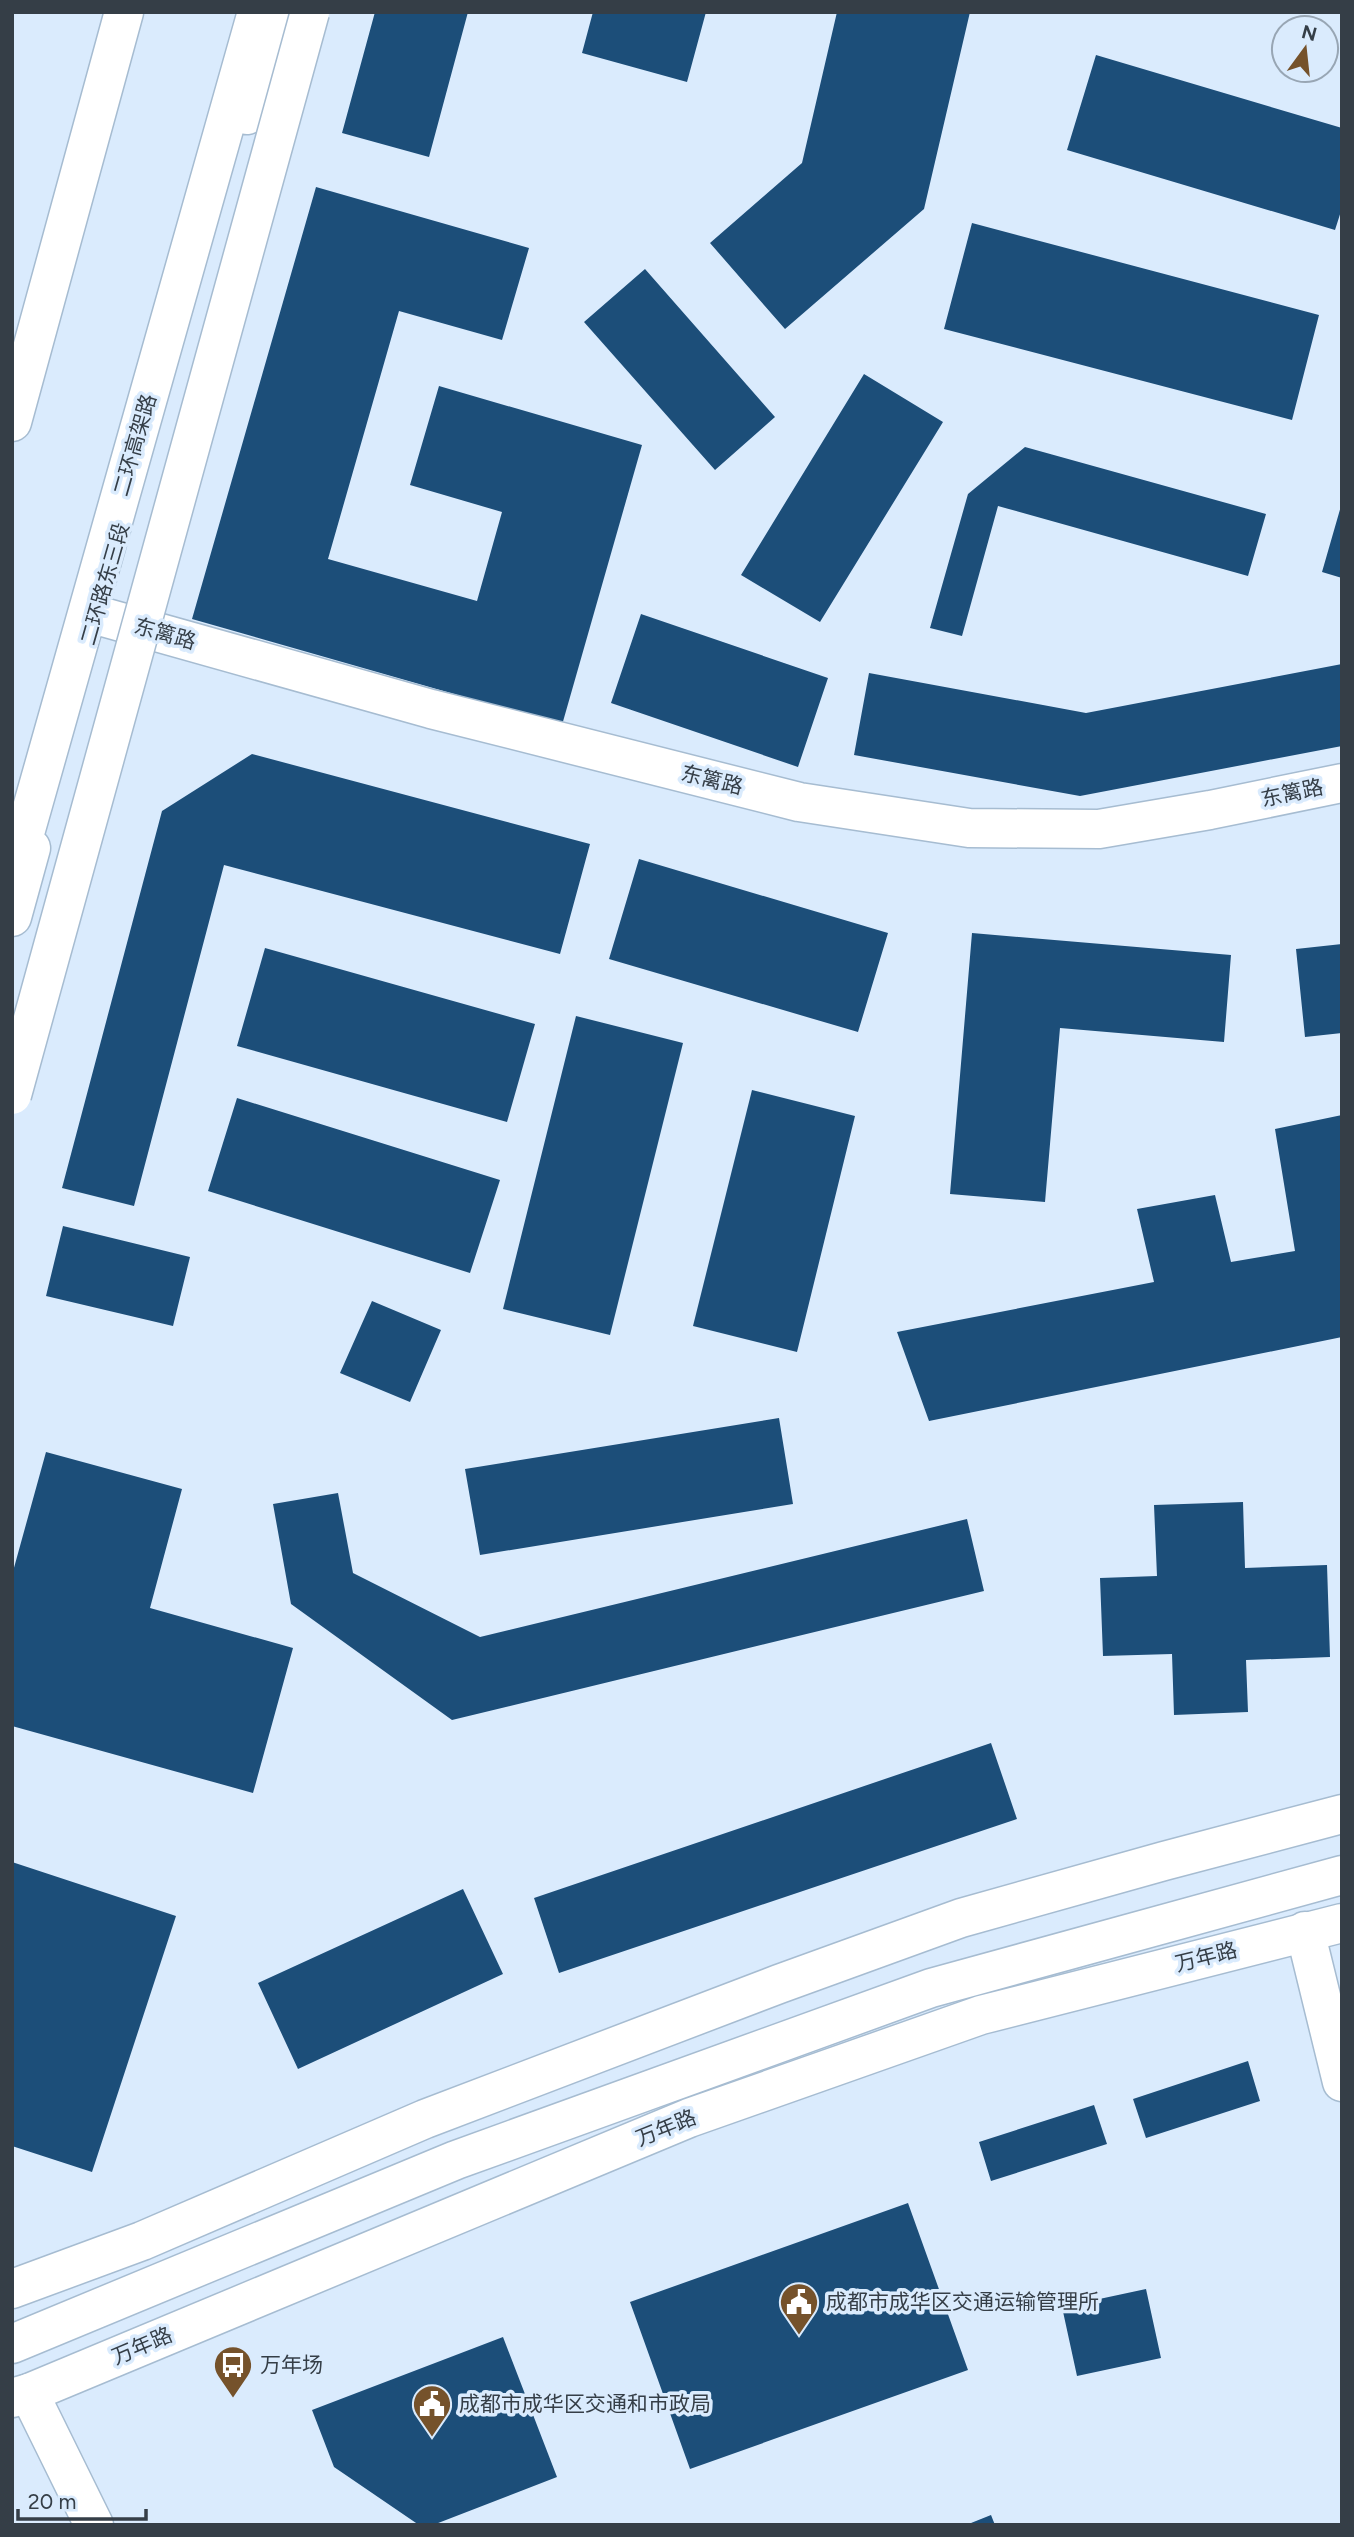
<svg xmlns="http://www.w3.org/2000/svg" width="1354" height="2537" font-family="Figtree,'Noto Sans SC',sans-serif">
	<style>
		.building { fill: #1c4e79 }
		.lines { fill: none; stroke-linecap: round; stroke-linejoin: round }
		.minor-casing { stroke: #a6bcd1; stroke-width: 41 }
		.major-casing { stroke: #a6bcd1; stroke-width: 41 }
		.highway-casing { stroke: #a6bcd1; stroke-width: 41 }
		.minor { stroke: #fff; stroke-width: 38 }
		.major { stroke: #fff; stroke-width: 38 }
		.highway { stroke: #fff; stroke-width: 38 }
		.highway-bridge-casing { stroke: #a6bcd1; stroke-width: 41; stroke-linecap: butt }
		.highway-bridge { stroke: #fff; stroke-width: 38 }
		.labels { text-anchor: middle; stroke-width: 7; stroke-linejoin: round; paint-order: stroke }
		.street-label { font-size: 21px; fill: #353e47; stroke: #daebfd }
		.poi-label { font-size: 21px; fill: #353e47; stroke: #daebfd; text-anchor: start }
	</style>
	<rect width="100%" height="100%" fill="#daebfd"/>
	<path class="building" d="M 375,12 L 468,12 L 429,157 L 342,133 Z
		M 593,12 L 706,12 L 687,82 L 582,53 Z
		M 837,12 L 970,12 L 924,209 L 785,329 L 710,243 L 802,163 Z
		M 1096,55 L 1342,128 L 1342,208 L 1335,230 L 1067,150 Z
		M 316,187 L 529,248 L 502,340 L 399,311 L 328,559 L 477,601 L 502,512 L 410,485 L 439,386 L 642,445 L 562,725 L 192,619 Z
		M 972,223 L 1319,315 L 1292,420 L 944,329 Z
		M 645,269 L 775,417 L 715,470 L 584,322 Z
		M 864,374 L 943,422 L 820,622 L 741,575 Z
		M 1025,447 L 1266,514 L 1248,576 L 998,506 L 962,636 L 930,628 L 968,494 Z
		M 1341,506 L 1342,506 L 1342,578 L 1322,572 Z
		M 641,614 L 828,678 L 798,767 L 611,703 Z
		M 1342,664 L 1342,746 L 1080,796 L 854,755 L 869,673 L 1086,713 Z
		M 252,754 L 590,844 L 560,954 L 224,865 L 134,1206 L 62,1188 L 162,811 Z
		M 639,859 L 888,933 L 858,1032 L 609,959 Z
		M 972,933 L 1231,955 L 1224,1042 L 1060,1028 L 1045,1202 L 950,1194 Z
		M 1342,944 L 1342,1033 L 1305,1037 L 1296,949 Z
		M 265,948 L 535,1024 L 507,1122 L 237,1046 Z
		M 576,1016 L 683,1043 L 610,1335 L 503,1309 Z
		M 752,1090 L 855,1116 L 797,1352 L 693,1326 Z
		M 237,1098 L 500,1180 L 470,1273 L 208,1191 Z
		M 1342,1115 L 1342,1337 L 929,1421 L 897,1332 L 1154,1282 L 1137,1209 L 1215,1195 L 1231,1262 L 1295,1251 L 1275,1129 Z
		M 63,1226 L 190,1257 L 173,1326 L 46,1296 Z
		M 372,1301 L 441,1330 L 410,1402 L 340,1373 Z
		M 779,1418 L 793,1504 L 480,1555 L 465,1469 Z
		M 46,1452 L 182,1489 L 150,1608 L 293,1648 L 253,1793 L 12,1726 L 12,1575 Z
		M 338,1493 L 353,1573 L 480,1637 L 967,1519 L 984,1591 L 452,1720 L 291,1604 L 273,1504 Z
		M 1243,1502 L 1245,1568 L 1327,1565 L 1330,1657 L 1246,1660 L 1248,1712 L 1174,1715 L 1172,1654 L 1103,1656 L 1100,1578 L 1157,1576 L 1154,1505 Z
		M 991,1743 L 1017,1819 L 559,1973 L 534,1898 Z
		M 12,1862 L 176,1916 L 92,2172 L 12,2146 Z
		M 463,1889 L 503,1974 L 298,2069 L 258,1983 Z
		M 1248,2061 L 1260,2101 L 1146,2138 L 1133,2099 Z
		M 1094,2105 L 1107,2144 L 991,2181 L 979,2142 Z
		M 908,2203 L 968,2370 L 690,2469 L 630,2302 Z
		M 1146,2289 L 1161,2358 L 1077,2376 L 1062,2307 Z
		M 503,2337 L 557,2477 L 433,2525 L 419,2525 L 334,2467 L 312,2410 Z
		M 991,2515 L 995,2525 L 966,2525 Z"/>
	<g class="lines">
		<g class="minor-casing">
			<path id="minor" d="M 96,615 L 431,709 L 799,802 L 969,828 L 1099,829 L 1210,810 L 1342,783
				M 1305,1931 L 1342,2082
				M 29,2393 L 94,2525"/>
		</g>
		<g class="major-casing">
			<path id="major" d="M 247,115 L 278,12
				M 12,917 L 31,848
				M 12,2289 L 142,2241 L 425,2119 L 779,1984 L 961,1918 L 1164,1861 L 1342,1814
				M 12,2398 L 29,2393 L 689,2118 L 981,2015 L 1342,1923"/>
		</g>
		<g class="highway-casing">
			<path id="highway" d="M 12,422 L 124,12
				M 12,879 L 257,12
				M 12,2344 L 456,2160 L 931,1988 L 1342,1875"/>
		</g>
		<use href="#minor" class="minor"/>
		<use href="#major" class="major"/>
		<use href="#highway" class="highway"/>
		<g class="highway-bridge-casing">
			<path id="highway-bridge" d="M 12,1095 L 310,12"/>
		</g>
		<use href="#highway-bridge" class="highway-bridge"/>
	</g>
	<defs>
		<g id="civic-pin" transform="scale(2.0125)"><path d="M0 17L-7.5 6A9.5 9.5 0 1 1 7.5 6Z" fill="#75522b" stroke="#daebfd"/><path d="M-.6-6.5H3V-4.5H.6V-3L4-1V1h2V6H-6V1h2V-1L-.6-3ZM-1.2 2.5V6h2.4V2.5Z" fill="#fff"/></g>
		<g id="bus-pin" transform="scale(2.0125)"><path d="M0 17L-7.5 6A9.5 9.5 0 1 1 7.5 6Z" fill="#75522b" stroke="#daebfd"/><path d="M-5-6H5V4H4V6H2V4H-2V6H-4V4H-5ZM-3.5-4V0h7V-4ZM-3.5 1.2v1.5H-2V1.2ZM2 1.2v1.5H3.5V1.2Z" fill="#fff"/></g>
	</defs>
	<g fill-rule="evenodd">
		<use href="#civic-pin" x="799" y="2302"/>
		<use href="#bus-pin" x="233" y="2365"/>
		<use href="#civic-pin" x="432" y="2404"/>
	</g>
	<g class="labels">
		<g class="street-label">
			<text transform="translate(135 445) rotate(-74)" y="7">二环高架路</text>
			<text transform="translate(105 584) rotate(-74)" y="7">二环路东三段</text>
			<text transform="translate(165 634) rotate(16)" y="7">东篱路</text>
			<text transform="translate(712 780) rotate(14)" y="7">东篱路</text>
			<text transform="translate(1292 793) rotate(-12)" y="7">东篱路</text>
			<text transform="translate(1206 1957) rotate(-14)" y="7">万年路</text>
			<text transform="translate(666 2128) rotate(-22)" y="7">万年路</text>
			<text transform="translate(142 2346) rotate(-23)" y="7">万年路</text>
		</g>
		<g class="poi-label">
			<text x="826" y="2309">成都市成华区交通运输管理所</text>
			<text x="260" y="2372">万年场</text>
			<text x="459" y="2411">成都市成华区交通和市政局</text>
		</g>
	</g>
	<rect width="1354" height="2537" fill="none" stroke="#353e47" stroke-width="28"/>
	<g transform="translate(1305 49) rotate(15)"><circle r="33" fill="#daebfd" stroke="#98a6b4" stroke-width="2"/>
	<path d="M0-5L12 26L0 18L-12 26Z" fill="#75522b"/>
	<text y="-10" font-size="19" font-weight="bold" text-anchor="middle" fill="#353e47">N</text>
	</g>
	<path d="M18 2509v10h128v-10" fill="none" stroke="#353e47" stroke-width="3.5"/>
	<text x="28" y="2509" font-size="21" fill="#353e47" stroke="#daebfd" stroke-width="5" paint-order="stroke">20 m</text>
</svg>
